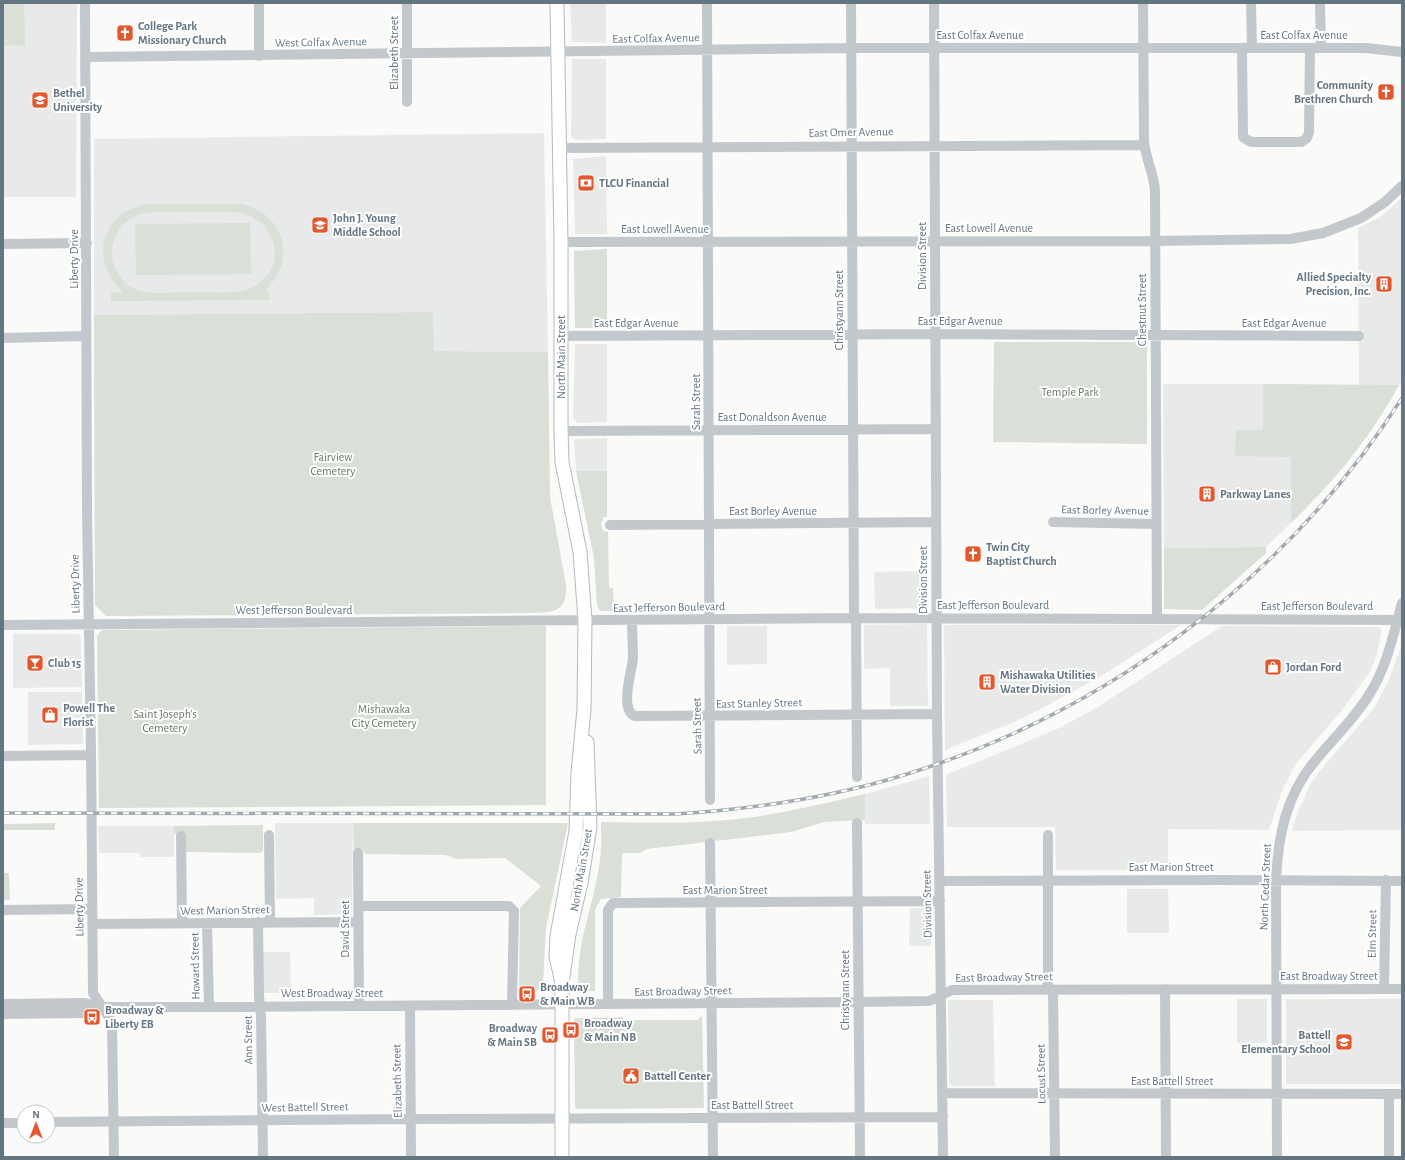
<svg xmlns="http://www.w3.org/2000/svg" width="1405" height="1160" font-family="'Alegreya Sans',sans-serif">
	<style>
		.built { fill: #e8e9e9 }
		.green { fill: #dadfd7; fill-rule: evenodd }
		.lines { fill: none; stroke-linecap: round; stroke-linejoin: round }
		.major-casing { stroke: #b5babe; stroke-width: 15 }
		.minor { stroke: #c3c8cc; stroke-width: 10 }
		.major { stroke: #fff; stroke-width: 13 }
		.rail-casing { stroke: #a2aab0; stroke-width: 3.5 }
		.rail { stroke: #fff; stroke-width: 2; stroke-dasharray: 6; stroke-linecap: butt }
		.labels { text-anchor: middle; stroke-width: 4; stroke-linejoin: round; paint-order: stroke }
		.poi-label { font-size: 12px; font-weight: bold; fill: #657683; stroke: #fff; text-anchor: start }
		.street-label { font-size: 12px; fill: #657683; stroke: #fff }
		.park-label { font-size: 12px; fill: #687a64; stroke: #fff }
	</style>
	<rect width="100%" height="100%" fill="#fafaf8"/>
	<path class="built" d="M 3,3 L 77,3 L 76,197 L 3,197 Z
		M 570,3 L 606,3 L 606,43 L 572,42 Z
		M 572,59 L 606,59 L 606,139 L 576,140 L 571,137 Z
		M 544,133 L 548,352 L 434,351 L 433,312 L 94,315 L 94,139 Z
		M 606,156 L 607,234 L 575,234 L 573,159 Z
		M 1402,198 L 1402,381 L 1399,385 L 1359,385 L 1358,228 L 1380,217 Z
		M 575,344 L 607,344 L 607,422 L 578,423 L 573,418 Z
		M 1163,384 L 1263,384 L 1263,456 L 1291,457 L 1291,523 L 1266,547 L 1164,548 Z
		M 607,438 L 607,471 L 576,471 L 574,441 L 576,439 Z
		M 928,571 L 927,608 L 875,609 L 874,572 Z
		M 927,624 L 928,706 L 890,706 L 890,668 L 864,669 L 864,625 Z
		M 946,625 L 1181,625 L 1103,675 L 1035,712 L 1012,723 L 945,750 L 944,626 Z
		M 727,626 L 767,626 L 767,664 L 727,665 Z
		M 1222,626 L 1379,627 L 1382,630 L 1377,654 L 1370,672 L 1342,710 L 1295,765 L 1282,791 L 1269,830 L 1168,829 L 1168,870 L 1056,870 L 1055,827 L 947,827 L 946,775 L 1057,729 L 1098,707 Z
		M 13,634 L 79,634 L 81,638 L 82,687 L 13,688 Z
		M 1402,644 L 1402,830 L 1292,831 L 1297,814 L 1311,783 L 1323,767 L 1374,708 L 1388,682 Z
		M 28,692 L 82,692 L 83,744 L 28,745 Z
		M 929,776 L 930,824 L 865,824 L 865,794 Z
		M 275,823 L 353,823 L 352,911 L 350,914 L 314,915 L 314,898 L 276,899 Z
		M 98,826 L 174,826 L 174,857 L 141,857 L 140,853 L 99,853 Z
		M 1127,889 L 1168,889 L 1169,933 L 1127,933 Z
		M 910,908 L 931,908 L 931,946 L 909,946 Z
		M 263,952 L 290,952 L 291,993 L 263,993 Z
		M 1237,999 L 1267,999 L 1267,1043 L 1237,1043 Z
		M 1286,999 L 1402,999 L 1402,1084 L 1286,1084 Z
		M 948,1000 L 993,1000 L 995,1086 L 952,1086 L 949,1083 Z"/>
	<path class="green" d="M 3,3 L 24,3 L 25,46 L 3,45 Z
		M 150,204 L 242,204 C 285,214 298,262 264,291 L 269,291 L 269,300 L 111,301 L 111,293 L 123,292 C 87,260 102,209 150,204 ZM 235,212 C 272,215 291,261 258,284 C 253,288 247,290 241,291 C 226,294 208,292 193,292 C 176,292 157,295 141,291 C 130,288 121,280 116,270 C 111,260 110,248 115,238 C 119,227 127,219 138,215 C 149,211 162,212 174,212 C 194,212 214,212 235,212 Z
		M 250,223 L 251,274 L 136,275 L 135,224 Z
		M 607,249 L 607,328 L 575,328 L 574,251 Z
		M 433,312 L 434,351 L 548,352 L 550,497 L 566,585 C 567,612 555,612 532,613 L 106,616 L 95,605 L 94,315 Z
		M 994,342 L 1147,342 L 1147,444 L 993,442 Z
		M 1263,384 L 1399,385 C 1369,440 1335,480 1291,523 L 1291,457 L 1235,456 L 1236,430 L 1263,430 Z
		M 576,471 L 607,471 L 607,517 L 604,517 L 601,523 L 603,531 L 608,532 L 609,588 L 613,588 L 614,611 L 600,611 L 597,605 L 594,558 Z
		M 1266,547 L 1266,553 L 1202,610 L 1164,609 L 1164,548 Z
		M 546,626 L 546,805 L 99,808 L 97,636 L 102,630 Z
		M 865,794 L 865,820 L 824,822 L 791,832 L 647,849 L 640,853 L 622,853 L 621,897 L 601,899 L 595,910 L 595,991 L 584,991 L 584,988 L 578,983 C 578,939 592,909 599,867 C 602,850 601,838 601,822 C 647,823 693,824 738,819 C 781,814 823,804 865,794 Z
		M 55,823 L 55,830 L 3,830 L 3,824 Z
		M 353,823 L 568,823 L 546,928 L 543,983 L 537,991 L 519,991 L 520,908 L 541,886 L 505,858 L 457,859 L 445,855 L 364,854 L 364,851 L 354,852 Z
		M 263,825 L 263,851 L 260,853 L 186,852 L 185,834 L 174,834 L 174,826 Z
		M 3,873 L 9,873 L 10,900 L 3,900 Z
		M 702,1016 L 704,1108 L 577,1109 L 575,1107 L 574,1019 L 577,1018 L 622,1017 L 625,1020 L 697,1020 Z"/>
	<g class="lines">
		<g class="major-casing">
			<path id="major" d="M 557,3 L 561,242 L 561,431 L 562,462 L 580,552 L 585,621 L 584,709 L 578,773 L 576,831 L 557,936 L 556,956 L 562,983
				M 562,1157 L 562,983 L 569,934 L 581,883 L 590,827 L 587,742"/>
		</g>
		<path class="minor" d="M 85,3 L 87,512 L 91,750 L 93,993 L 112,1022 L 114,1157
			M 259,3 L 259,56
			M 707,3 L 710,800
			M 851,3 L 854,618
			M 934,3 L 937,714 L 943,1157
			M 1143,3 L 1144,140 C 1145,158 1154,173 1155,191 L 1157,619
			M 1251,3 L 1252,48
			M 1320,3 L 1321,48
			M 1242,48 L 1243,137 L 1251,142 L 1301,142 L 1307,138 L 1309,132 L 1310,48
			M 86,57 L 851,48 L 1366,48 L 1402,52
			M 407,102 L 407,3
			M 558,148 L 1144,145
			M 561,242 L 1151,241 L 1290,239 L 1323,233 L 1361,218 L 1385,202 L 1402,186
			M 3,244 L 87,243
			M 561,336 L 935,334 L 1359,336
			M 3,338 L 86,336
			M 561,431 L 936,429
			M 1053,522 L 1156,524
			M 610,525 L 936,522
			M 856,618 L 857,777
			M 632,620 C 632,632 633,645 633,658 C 632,671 619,710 635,716 L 937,714
			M 3,625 L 854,618 L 1402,620
			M 3,756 L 91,755
			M 857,823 L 860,1157
			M 269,835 L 270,922
			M 1048,835 L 1048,990
			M 181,836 L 182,923
			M 710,843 L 713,1157
			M 358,853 L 359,1006
			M 940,881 L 1220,880 L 1402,881
			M 358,906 L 509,906 L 514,911 L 512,1005
			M 3,910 L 92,909
			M 258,922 L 259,996 L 261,1016 L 263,1157
			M 207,923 L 209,1007
			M 92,924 L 358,922
			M 1165,989 L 1166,1157
			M 1384,989 L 1386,880
			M 1053,990 L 1055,1157
			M 3,1004 L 85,1003 L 102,1007 L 209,1007 L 858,1002 L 929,1001 L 952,990 L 1402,989
			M 608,1004 L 608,910 L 613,903 L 940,901
			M 410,1006 L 411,1157
			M 3,1014 L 86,1013 L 102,1007
			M 942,1093 L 1402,1094
			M 48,1122 L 411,1119 L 943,1117
			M 3,1123 L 24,1123
			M 1277,1157 L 1276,880 C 1278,836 1286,795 1315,761 C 1333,739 1354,719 1369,695 C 1387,667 1393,635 1402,603
			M 1389,1157 L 1389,1094"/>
		<use href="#major" class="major"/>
		<g class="rail-casing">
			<path id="rail" d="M 3,813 L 676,814 C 753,809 830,798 904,775 C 1108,712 1287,578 1402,398"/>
		</g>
		<use href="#rail" class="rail"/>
	</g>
	<defs>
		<g id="church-square" transform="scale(0.9)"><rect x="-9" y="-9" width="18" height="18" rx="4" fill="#e4572e" stroke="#fff"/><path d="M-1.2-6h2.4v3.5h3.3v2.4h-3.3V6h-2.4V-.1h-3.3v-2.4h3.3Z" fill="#fff"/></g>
		<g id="university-square" transform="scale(0.9)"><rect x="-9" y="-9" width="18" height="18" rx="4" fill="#e4572e" stroke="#fff"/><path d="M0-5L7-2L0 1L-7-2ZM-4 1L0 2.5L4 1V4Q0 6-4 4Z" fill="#fff"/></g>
		<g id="bank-square" transform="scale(0.9)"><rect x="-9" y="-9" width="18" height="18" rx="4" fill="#e4572e" stroke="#fff"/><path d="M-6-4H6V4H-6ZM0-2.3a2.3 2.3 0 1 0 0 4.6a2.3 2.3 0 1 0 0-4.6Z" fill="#fff"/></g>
		<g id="school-square" transform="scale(0.9)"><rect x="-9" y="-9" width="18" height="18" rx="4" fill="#e4572e" stroke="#fff"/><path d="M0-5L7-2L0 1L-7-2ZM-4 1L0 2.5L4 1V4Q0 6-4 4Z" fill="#fff"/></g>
		<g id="building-square" transform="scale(0.9)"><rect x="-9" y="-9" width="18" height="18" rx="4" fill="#e4572e" stroke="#fff"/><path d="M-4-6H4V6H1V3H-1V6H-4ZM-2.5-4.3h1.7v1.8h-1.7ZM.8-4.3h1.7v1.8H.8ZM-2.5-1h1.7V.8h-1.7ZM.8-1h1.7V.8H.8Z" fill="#fff"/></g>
		<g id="bar-square" transform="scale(0.9)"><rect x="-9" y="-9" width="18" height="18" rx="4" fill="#e4572e" stroke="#fff"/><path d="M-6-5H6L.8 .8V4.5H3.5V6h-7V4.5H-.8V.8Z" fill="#fff"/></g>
		<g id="shop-square" transform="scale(0.9)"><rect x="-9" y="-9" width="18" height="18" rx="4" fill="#e4572e" stroke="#fff"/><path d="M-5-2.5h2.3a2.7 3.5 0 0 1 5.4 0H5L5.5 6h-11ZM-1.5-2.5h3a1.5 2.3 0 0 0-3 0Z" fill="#fff"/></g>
		<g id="bus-square" transform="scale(0.9)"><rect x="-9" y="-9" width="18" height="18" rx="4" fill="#e4572e" stroke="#fff"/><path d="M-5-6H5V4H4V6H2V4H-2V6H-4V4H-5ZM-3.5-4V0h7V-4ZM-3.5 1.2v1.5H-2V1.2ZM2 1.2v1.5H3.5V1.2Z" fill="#fff"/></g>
		<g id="civic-square" transform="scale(0.9)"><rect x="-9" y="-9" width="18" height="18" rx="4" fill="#e4572e" stroke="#fff"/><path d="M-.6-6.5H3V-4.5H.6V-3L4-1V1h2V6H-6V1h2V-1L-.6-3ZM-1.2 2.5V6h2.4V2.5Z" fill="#fff"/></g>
	</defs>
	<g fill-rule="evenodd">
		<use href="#church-square" x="125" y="33"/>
		<use href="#church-square" x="1386" y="92"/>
		<use href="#university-square" x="40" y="100"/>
		<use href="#bank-square" x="586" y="183"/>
		<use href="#school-square" x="320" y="225"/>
		<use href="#building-square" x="1384" y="284"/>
		<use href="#building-square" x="1207" y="494"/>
		<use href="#church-square" x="973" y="554"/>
		<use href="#bar-square" x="35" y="663"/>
		<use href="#shop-square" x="1273" y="667"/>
		<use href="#building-square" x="987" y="682"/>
		<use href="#shop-square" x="50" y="715"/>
		<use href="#bus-square" x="527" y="994"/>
		<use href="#bus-square" x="92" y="1017"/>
		<use href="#bus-square" x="571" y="1030"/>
		<use href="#bus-square" x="550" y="1035"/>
		<use href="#school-square" x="1344" y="1042"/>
		<use href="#civic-square" x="631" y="1076"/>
	</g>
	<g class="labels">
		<g class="poi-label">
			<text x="138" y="30">College Park<tspan x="138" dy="14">Missionary Church</tspan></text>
			<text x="1373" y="89" text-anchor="end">Community<tspan x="1373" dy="14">Brethren Church</tspan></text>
			<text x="53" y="97">Bethel<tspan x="53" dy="14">University</tspan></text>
			<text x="599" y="187">TLCU Financial</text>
			<text x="333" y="222">John J. Young<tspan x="333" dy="14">Middle School</tspan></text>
			<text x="1371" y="281" text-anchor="end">Allied Specialty<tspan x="1371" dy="14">Precision, Inc.</tspan></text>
			<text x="1220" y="498">Parkway Lanes</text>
			<text x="986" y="551">Twin City<tspan x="986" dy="14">Baptist Church</tspan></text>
			<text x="48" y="667">Club 15</text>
			<text x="1286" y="671">Jordan Ford</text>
			<text x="1000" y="679">Mishawaka Utilities<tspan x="1000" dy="14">Water Division</tspan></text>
			<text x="63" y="712">Powell The<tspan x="63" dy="14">Florist</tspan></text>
			<text x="540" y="991">Broadway<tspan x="540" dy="14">&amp; Main WB</tspan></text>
			<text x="105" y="1014">Broadway &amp;<tspan x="105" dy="14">Liberty EB</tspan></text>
			<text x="584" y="1027">Broadway<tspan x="584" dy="14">&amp; Main NB</tspan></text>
			<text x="537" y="1032" text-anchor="end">Broadway<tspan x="537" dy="14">&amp; Main SB</tspan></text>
			<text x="1331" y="1039" text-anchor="end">Battell<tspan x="1331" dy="14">Elementary School</tspan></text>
			<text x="644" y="1080">Battell Center</text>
		</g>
		<g class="street-label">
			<text x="980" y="39">East Colfax Avenue</text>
			<text x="1304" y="39">East Colfax Avenue</text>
			<text transform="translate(656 38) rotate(-1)" y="4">East Colfax Avenue</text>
			<text transform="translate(321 42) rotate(-1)" y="4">West Colfax Avenue</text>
			<text transform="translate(394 53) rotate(-90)" y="4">Elizabeth Street</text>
			<text transform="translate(851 132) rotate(-1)" y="4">East Omer Avenue</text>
			<text x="989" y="232">East Lowell Avenue</text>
			<text x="665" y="233">East Lowell Avenue</text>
			<text transform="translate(922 256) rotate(-90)" y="4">Division Street</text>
			<text transform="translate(74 259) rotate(-90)" y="4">Liberty Drive</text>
			<text transform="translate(839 310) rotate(-90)" y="4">Christyann Street</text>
			<text transform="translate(1142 310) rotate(-90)" y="4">Chestnut Street</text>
			<text x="960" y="325">East Edgar Avenue</text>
			<text x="636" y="327">East Edgar Avenue</text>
			<text x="1284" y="327">East Edgar Avenue</text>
			<text transform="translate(561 357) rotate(-90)" y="4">North Main Street</text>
			<text transform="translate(696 402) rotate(-90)" y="4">Sarah Street</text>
			<text x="772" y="421">East Donaldson Avenue</text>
			<text transform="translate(1105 510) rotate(1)" y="4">East Borley Avenue</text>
			<text x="773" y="515">East Borley Avenue</text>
			<text transform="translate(923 580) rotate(-90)" y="4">Division Street</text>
			<text transform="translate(75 584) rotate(-91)" y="4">Liberty Drive</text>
			<text x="993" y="609">East Jefferson Boulevard</text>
			<text x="1317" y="610">East Jefferson Boulevard</text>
			<text transform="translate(669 607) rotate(-1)" y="4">East Jefferson Boulevard</text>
			<text x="294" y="614">West Jefferson Boulevard</text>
			<text transform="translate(759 703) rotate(-1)" y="4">East Stanley Street</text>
			<text transform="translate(697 726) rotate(-91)" y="4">Sarah Street</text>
			<text x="1171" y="871">East Marion Street</text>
			<text transform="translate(581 870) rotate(-80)" y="4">North Main Street</text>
			<text transform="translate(1265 887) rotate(-88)" y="4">North Cedar Street</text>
			<text x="725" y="894">East Marion Street</text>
			<text transform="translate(927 904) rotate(-91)" y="4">Division Street</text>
			<text transform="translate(79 907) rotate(-91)" y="4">Liberty Drive</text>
			<text transform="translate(225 910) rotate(-1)" y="4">West Marion Street</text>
			<text transform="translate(345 929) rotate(-90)" y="4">David Street</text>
			<text transform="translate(1372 934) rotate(-89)" y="4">Elm Street</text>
			<text transform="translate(195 966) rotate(-91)" y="4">Howard Street</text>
			<text x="1329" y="980">East Broadway Street</text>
			<text transform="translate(1004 977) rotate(-1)" y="4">East Broadway Street</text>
			<text transform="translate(845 990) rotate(-90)" y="4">Christyann Street</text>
			<text transform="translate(683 991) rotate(-1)" y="4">East Broadway Street</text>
			<text x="332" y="997">West Broadway Street</text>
			<text transform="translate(248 1040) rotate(-91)" y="4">Ann Street</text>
			<text transform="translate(1041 1074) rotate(-91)" y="4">Locust Street</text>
			<text transform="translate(397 1081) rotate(-91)" y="4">Elizabeth Street</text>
			<text x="1172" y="1085">East Battell Street</text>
			<text x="752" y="1109">East Battell Street</text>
			<text transform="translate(305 1107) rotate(-1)" y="4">West Battell Street</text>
		</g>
		<g class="park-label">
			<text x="1070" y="396">Temple Park</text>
			<text x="333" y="461">Fairview<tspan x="333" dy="14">Cemetery</tspan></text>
			<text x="384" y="713">Mishawaka<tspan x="384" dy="14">City Cemetery</tspan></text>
			<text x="165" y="718">Saint Joseph's<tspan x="165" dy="14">Cemetery</tspan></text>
		</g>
	</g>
	<rect width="1405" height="1160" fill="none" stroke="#657683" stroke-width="8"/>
	<g transform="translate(36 1124)"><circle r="19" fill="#ffffff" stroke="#c1c8cd"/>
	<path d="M0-3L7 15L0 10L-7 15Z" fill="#e4572e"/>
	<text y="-6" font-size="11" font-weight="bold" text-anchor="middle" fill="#657683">N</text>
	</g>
</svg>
